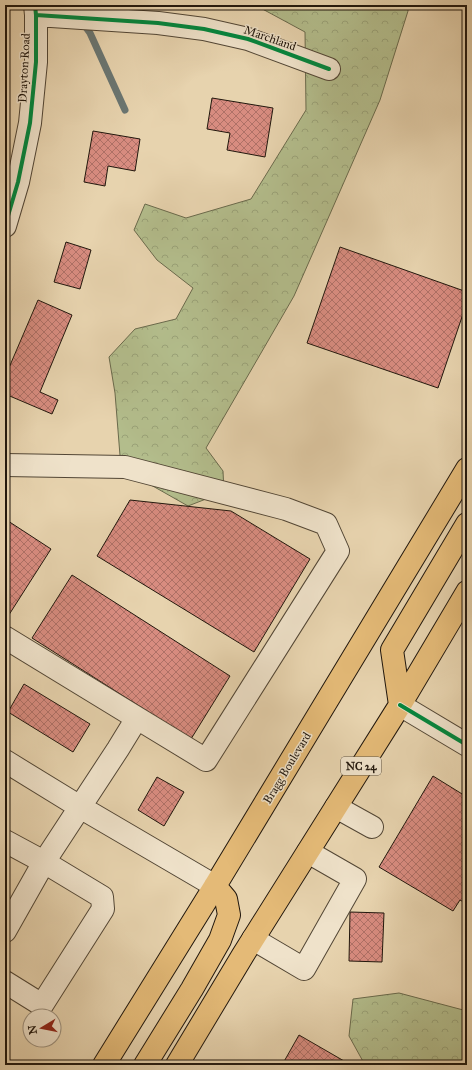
<svg xmlns="http://www.w3.org/2000/svg" width="472" height="1070" font-family="'IM FELL Great Primer',serif">
	<style>
		.forest { fill: url(#forest-crowns); stroke: #6a6a4c }
		.lines { fill: none; stroke-linecap: round; stroke-linejoin: round }
		.stream { stroke: #6a7672; stroke-width: 7 }
		.building { fill: url(#building-cross-hatch); stroke: #21170d }
		.minor-casing { stroke: #524635; stroke-width: 24 }
		.major-casing { stroke: #21170d; stroke-width: 24 }
		.minor { stroke: #efe2ca; stroke-width: 22 }
		.major { stroke: #e4ba77; stroke-width: 22 }
		.cycleway-casing { stroke: #efe2ca; stroke-width: 6 }
		.cycleway { stroke: #00873e; stroke-width: 4 }
		.labels { text-anchor: middle; stroke-width: 3; stroke-linejoin: round; paint-order: stroke }
		.shield { fill: #efe2ca; stroke: #5f5446; stroke-width: 1 }
		.shield-label { font-size: 11px; font-weight: bold; fill: #21170d }
		.street-label { font-size: 12px; fill: #21170d; stroke: #efe2ca }
	</style>
	<defs>
		<pattern id="forest-crowns" width="20" height="18" patternUnits="userSpaceOnUse"><rect width="20" height="18" fill="#b3bd8c"/><path d="M2 6a3 3 0 1 1 6 0M12 15a3 3 0 1 1 6 0" fill="none" stroke="#9aa278"/></pattern>
		<pattern id="building-cross-hatch" width="8" height="8" patternUnits="userSpaceOnUse"><rect width="8" height="8" fill="#d88c80"/><path d="M0 0l8 8M0 8l8-8" fill="none" stroke="#af7167"/></pattern>
	</defs>
	<rect width="100%" height="100%" fill="#e7d3ae"/>
	<filter id="stains"><feTurbulence type="fractalNoise" baseFrequency=".005" numOctaves="4"/><feColorMatrix values="0 0 0 0 .2 0 0 0 0 .09 0 0 0 0 .02 0 0 0 .5 -.17"/></filter>
	<radialGradient id="worn" r=".72"><stop offset=".6" stop-color="#630" stop-opacity="0"/><stop offset="1" stop-color="#630" stop-opacity=".3"/></radialGradient>
	<path class="forest" d="M 255,5 L 408,5 L 408,11 L 380,100 L 294,296 L 206,448 L 223,471 L 224,492 L 188,506 L 121,468 L 115,393 L 109,357 L 135,329 L 176,319 L 193,288 L 157,260 L 134,230 L 145,204 L 186,218 L 251,199 L 306,110 L 305,32 Z
		M 399,993 L 467,1011 L 467,1065 L 365,1065 L 349,1036 L 353,999 Z"/>
	<g class="lines">
		<path class="stream" d="M 82,22 L 90,33 L 125,110"/>
	</g>
	<path class="building" d="M 212,98 L 273,108 L 265,157 L 227,150 L 230,133 L 207,129 Z
		M 93,131 L 140,139 L 135,171 L 108,166 L 105,186 L 84,182 Z
		M 66,242 L 91,250 L 80,289 L 54,282 Z
		M 340,247 L 467,292 L 467,302 L 438,388 L 307,343 Z
		M 38,300 L 72,315 L 40,392 L 58,400 L 52,414 L 5,394 L 5,377 Z
		M 130,500 L 231,511 L 310,559 L 254,652 L 97,556 Z
		M 5,519 L 51,549 L 5,621 Z
		M 72,575 L 230,676 L 191,739 L 32,638 Z
		M 24,684 L 90,724 L 73,752 L 8,712 Z
		M 433,776 L 467,797 L 467,904 L 460,900 L 453,911 L 379,867 Z
		M 157,777 L 184,792 L 164,826 L 138,810 Z
		M 350,912 L 384,913 L 382,962 L 349,961 Z
		M 299,1035 L 351,1065 L 282,1065 Z"/>
	<g class="lines">
		<g class="minor-casing">
			<path id="minor" d="M 36,15 L 158,23 L 204,29 L 248,39 L 329,69
				M 5,226 L 18,182 L 30,123 L 36,62 L 36,15 L 35,5
				M 5,465 L 125,467 L 286,509 L 326,524 L 338,551 L 206,760 L 137,718
				M 5,641 L 6,638 L 137,718 L 118,749 L 44,862 L 5,931
				M 400,705 L 467,745
				M 5,761 L 80,807 L 215,886
				M 336,807 L 372,827
				M 5,841 L 44,862 L 102,897 L 103,909 L 42,1005 L 5,982
				M 253,939 L 304,969 L 355,879 L 308,852"/>
		</g>
		<g class="major-casing">
			<path id="major" d="M 400,705 L 392,650 L 467,524
				M 104,1065 L 215,886 L 467,469
				M 145,1065 L 192,989 L 220,940 L 229,915 L 226,899 L 215,886
				M 177,1065 L 243,955 L 400,705 L 467,592"/>
		</g>
		<use href="#minor" class="minor"/>
		<use href="#major" class="major"/>
		<g class="cycleway-casing">
			<path id="cycleway" d="M 36,15 L 158,23 L 204,29 L 248,39 L 329,69
				M 5,226 L 18,182 L 30,123 L 36,62 L 36,15 L 35,5
				M 400,705 L 467,745"/>
		</g>
		<use href="#cycleway" class="cycleway"/>
	</g>
	<g class="labels">
		<rect class="shield" x="341" y="757" width="40" height="18" rx="3"/>
		<g class="shield-label">
			<text x="361" y="770">NC 24</text>
		</g>
		<g class="street-label">
			<text transform="translate(270 38) rotate(19)" y="4">Marchland</text>
			<text transform="translate(24 68) rotate(-87)" y="4">Drayton Road</text>
			<text transform="translate(287 768) rotate(-59)" y="4">Bragg Boulevard</text>
		</g>
	</g>
	<rect width="472" height="1070" fill="none" stroke="#e7d3ae" stroke-width="20"/>
	<rect x="6" y="6" width="460" height="1058" fill="none" stroke="#21170d" stroke-width="2"/>
	<rect x="10" y="10" width="452" height="1050" fill="none" stroke="#21170d"/>
	<g transform="translate(42 1028) rotate(260)"><circle r="19" fill="#efe2ca" stroke="#9d917e"/>
	<path d="M0-3L7 15L0 10L-7 15Z" fill="#8f2418"/>
	<text y="-6" font-size="11" font-weight="bold" text-anchor="middle" fill="#21170d">N</text>
	</g>
	<rect width="100%" height="100%" filter="url(#stains)"/>
	<rect width="100%" height="100%" fill="url(#worn)"/>
</svg>
